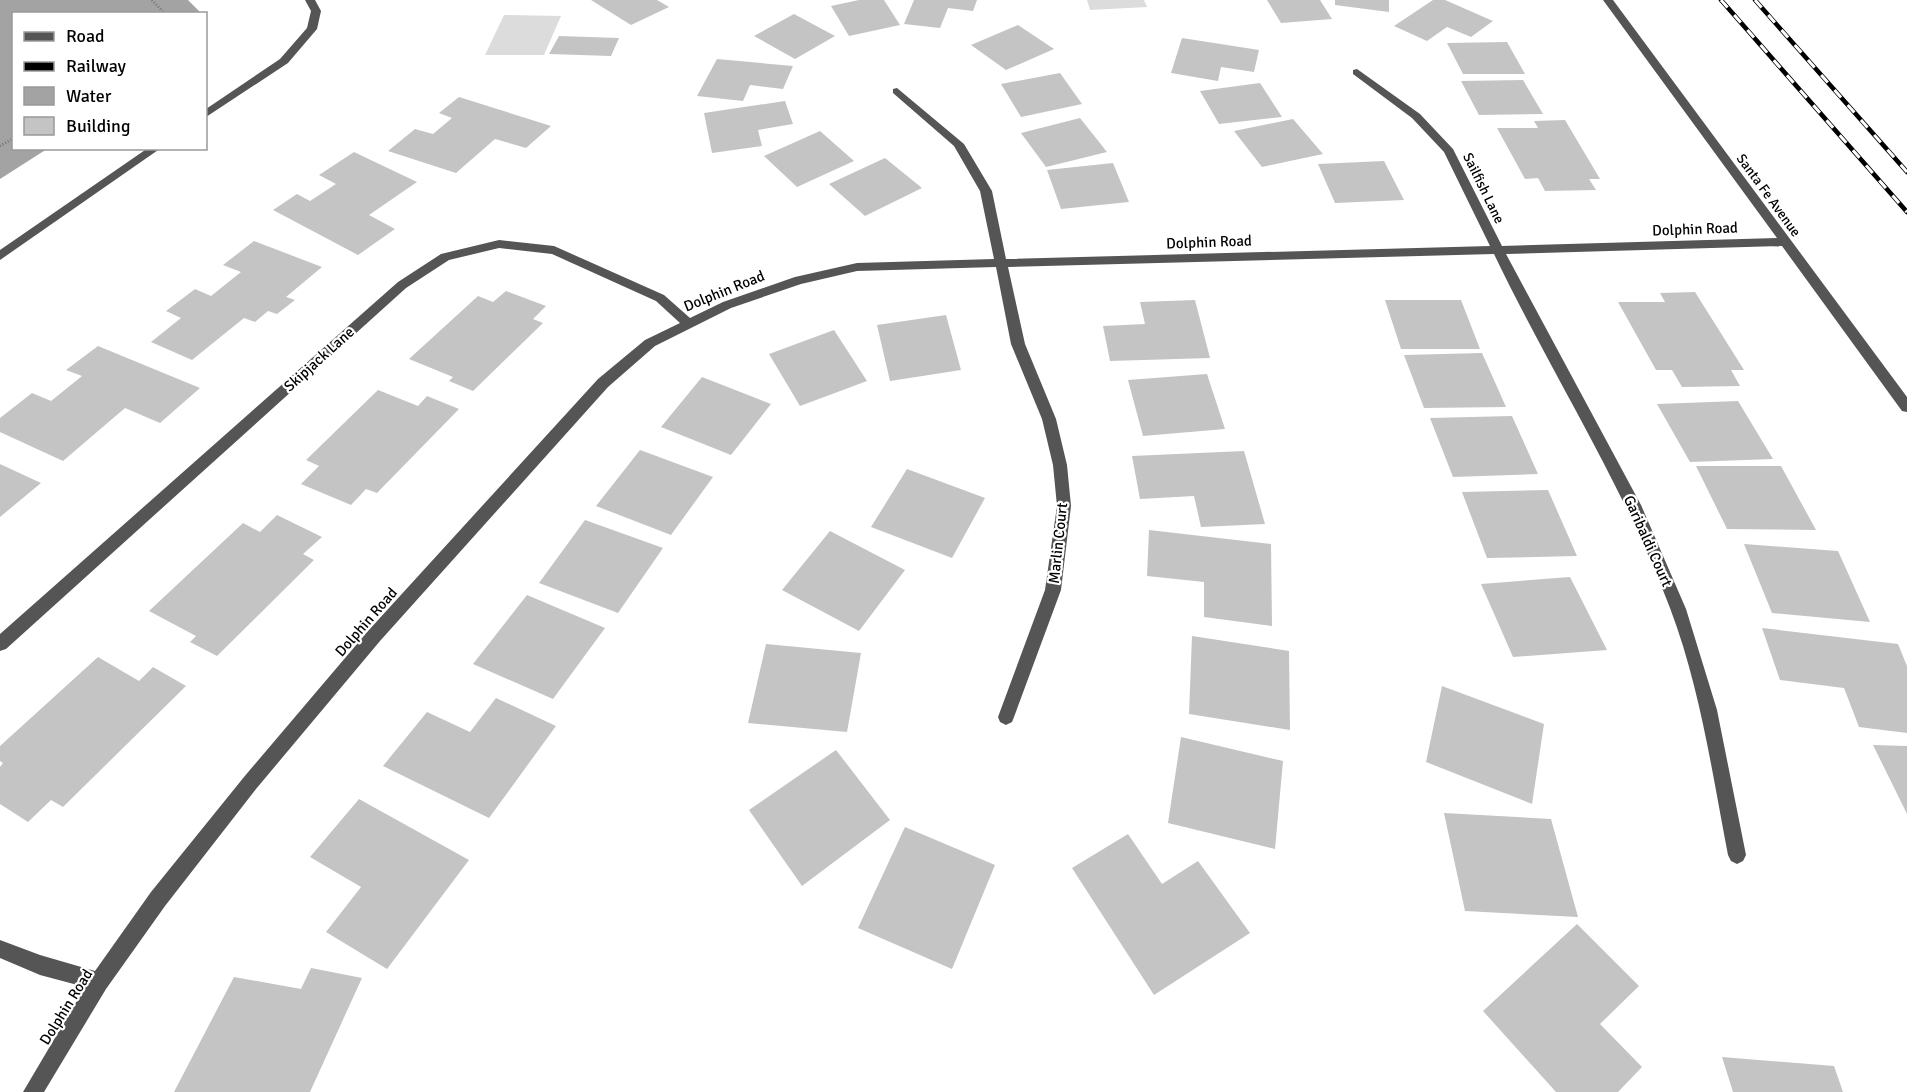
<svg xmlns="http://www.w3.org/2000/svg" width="1907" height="1092" font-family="Signika,sans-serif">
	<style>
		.green { fill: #dcdcdc }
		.water { fill: #a3a3a3 }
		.building { fill: #c4c4c4 }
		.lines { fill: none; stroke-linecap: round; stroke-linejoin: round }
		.path { stroke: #777; stroke-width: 3; stroke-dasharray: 1 2; stroke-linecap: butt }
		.minor { fill: #555; fill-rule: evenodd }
		.rail-casing { stroke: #000; stroke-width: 4.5 }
		.rail { stroke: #fff; stroke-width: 3; stroke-dasharray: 10; stroke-linecap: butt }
		.labels { text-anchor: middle; stroke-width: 4.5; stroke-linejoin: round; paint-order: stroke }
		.far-street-label { font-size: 14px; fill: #000; stroke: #fff }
		.street-label { font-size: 15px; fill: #000; stroke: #fff }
	</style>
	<rect width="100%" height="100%" fill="#fff"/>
	<path class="green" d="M 1087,0 L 1144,0 L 1147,7 L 1090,10 Z
		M 504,15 L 561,16 L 544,55 L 485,55 Z"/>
	<path class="water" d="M 0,0 L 188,0 L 201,13 L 14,14 L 14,148 L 47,149 L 0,179 Z"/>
	<path class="building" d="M 591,0 L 657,0 L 669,7 L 631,25 Z
		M 859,0 L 884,0 L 900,25 L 849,36 L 831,6 Z
		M 914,0 L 977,0 L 973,11 L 948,8 L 940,28 L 904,24 Z
		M 1267,0 L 1320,0 L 1332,19 L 1281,23 Z
		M 1335,0 L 1389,0 L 1389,12 L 1335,5 Z
		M 1433,0 L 1445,0 L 1493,21 L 1471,37 L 1447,27 L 1427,41 L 1394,26 Z
		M 794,14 L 835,36 L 795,59 L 754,36 Z
		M 1018,25 L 1054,49 L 1006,70 L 971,45 Z
		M 559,36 L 619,38 L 611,56 L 549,54 Z
		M 1182,38 L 1259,50 L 1254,72 L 1221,67 L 1218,81 L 1171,73 Z
		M 1507,42 L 1525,74 L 1463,74 L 1447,43 Z
		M 717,59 L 793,66 L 783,89 L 750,85 L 743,101 L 697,96 Z
		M 1060,73 L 1082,104 L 1021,117 L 1001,84 Z
		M 1523,80 L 1543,114 L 1479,115 L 1461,81 Z
		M 1260,83 L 1282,117 L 1219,124 L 1200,91 Z
		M 459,97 L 551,126 L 526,148 L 495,139 L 456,173 L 388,151 L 415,129 L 433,134 L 452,118 L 439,113 Z
		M 785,101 L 793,124 L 758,130 L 762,146 L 712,153 L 704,113 Z
		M 1080,118 L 1107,152 L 1046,167 L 1021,133 Z
		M 1293,119 L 1323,154 L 1262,167 L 1234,131 Z
		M 1565,120 L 1600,179 L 1589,179 L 1596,190 L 1545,191 L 1538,178 L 1525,179 L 1497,128 L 1538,128 L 1534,121 Z
		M 820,131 L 854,161 L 797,187 L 764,156 Z
		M 354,152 L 417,182 L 369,215 L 395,229 L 358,255 L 273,210 L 297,194 L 310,201 L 336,184 L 319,175 Z
		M 885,158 L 922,188 L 865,216 L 829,184 Z
		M 1384,161 L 1404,200 L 1335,203 L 1318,164 Z
		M 1113,163 L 1129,202 L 1061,209 L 1047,170 Z
		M 254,241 L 322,267 L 286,297 L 295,300 L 277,314 L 268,311 L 255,322 L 244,318 L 192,360 L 151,342 L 181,318 L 166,311 L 195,289 L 211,296 L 241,272 L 223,265 Z
		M 506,291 L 546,306 L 533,319 L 543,323 L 473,391 L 449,381 L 453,377 L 409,359 L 478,296 L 493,302 Z
		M 1695,292 L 1744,370 L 1731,370 L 1740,386 L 1682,387 L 1672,370 L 1656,370 L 1618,302 L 1665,302 L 1660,293 Z
		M 1195,300 L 1210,358 L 1110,361 L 1103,326 L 1145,324 L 1140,302 Z
		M 1385,300 L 1461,300 L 1480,349 L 1401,349 Z
		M 946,315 L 961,370 L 890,381 L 877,325 Z
		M 834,330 L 867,381 L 800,406 L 769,354 Z
		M 98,346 L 200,388 L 160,423 L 125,408 L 63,461 L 0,432 L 0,418 L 32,393 L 51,401 L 82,376 L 66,370 Z
		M 1482,353 L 1506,407 L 1424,408 L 1404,355 Z
		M 1207,374 L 1225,429 L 1143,436 L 1128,380 Z
		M 702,377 L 771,404 L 731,455 L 661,427 Z
		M 378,390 L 418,406 L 427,396 L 459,409 L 377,493 L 366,489 L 351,505 L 301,484 L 319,466 L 306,460 Z
		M 1738,401 L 1773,459 L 1690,462 L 1657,404 Z
		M 1512,416 L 1538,474 L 1453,477 L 1430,418 Z
		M 640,450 L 713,477 L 671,535 L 596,506 Z
		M 1244,451 L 1265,524 L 1201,527 L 1194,496 L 1140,499 L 1132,456 Z
		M 0,464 L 41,483 L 0,517 Z
		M 1696,466 L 1781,466 L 1816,530 L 1727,529 Z
		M 907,469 L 985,498 L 952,558 L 871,527 Z
		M 1548,490 L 1577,556 L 1487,558 L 1462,492 Z
		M 277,515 L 322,537 L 303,554 L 314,560 L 217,656 L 190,642 L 196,636 L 149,611 L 243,523 L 260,532 Z
		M 585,520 L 663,548 L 618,613 L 539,583 Z
		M 1149,530 L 1271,544 L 1272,626 L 1204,617 L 1204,582 L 1147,576 Z
		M 830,531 L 905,570 L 859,631 L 782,590 Z
		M 1744,544 L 1838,551 L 1870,622 L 1772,613 Z
		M 1570,577 L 1607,650 L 1513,657 L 1481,584 Z
		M 527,595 L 605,628 L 553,699 L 473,664 Z
		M 1762,628 L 1898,644 L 1907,666 L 1907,733 L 1859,727 L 1844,688 L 1780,680 Z
		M 1192,636 L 1289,651 L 1290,730 L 1189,714 Z
		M 766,644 L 861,653 L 847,732 L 748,723 Z
		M 98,657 L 139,681 L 153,667 L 186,686 L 63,807 L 51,800 L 28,822 L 0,804 L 0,767 L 3,763 L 0,761 L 0,746 Z
		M 1442,686 L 1544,724 L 1532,804 L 1426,762 Z
		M 496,698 L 556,726 L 489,818 L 383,766 L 427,712 L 470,732 Z
		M 1181,737 L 1283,761 L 1275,849 L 1168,823 Z
		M 1873,745 L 1907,746 L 1907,814 Z
		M 836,750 L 890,820 L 802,886 L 749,810 Z
		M 359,799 L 469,860 L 387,969 L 326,932 L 361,887 L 310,857 Z
		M 1444,813 L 1551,819 L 1578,917 L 1465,911 Z
		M 905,827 L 995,865 L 952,969 L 858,928 Z
		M 1128,834 L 1162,884 L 1198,861 L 1250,933 L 1154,995 L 1072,868 Z
		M 1577,924 L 1639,986 L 1600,1024 L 1642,1067 L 1618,1092 L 1556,1092 L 1483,1011 Z
		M 311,968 L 362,978 L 310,1092 L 174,1092 L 234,977 L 301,989 Z
		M 1722,1057 L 1834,1066 L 1843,1092 L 1733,1092 Z"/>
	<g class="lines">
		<path class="path" d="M 152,0 L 165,14
			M 0,146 L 14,138"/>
		<path class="minor" d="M 305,0 L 315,0 L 321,11 L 317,29 L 288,63 L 206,117 L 206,109 L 280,59 L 307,28 L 311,11 Z
			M 1603,0 L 1613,0 L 1907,397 L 1907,412 L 1902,411 L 1782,246 L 1506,254 L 1641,505 L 1686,609 L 1717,710 L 1746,855 L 1743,861 L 1737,864 L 1731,861 L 1728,855 C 1712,772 1700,687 1670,608 C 1623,484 1551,373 1494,254 L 1008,267 L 1025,344 L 1056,419 L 1067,465 L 1071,506 L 1061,590 L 1014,717 L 1012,722 L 1006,725 L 1000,722 L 998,717 L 1045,590 L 1057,506 L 1053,465 L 1042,419 L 1011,344 L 996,267 L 857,271 L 801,284 L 731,308 L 655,346 L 608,387 L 380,641 L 256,789 L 165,906 L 106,989 L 44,1092 L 23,1092 L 85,987 L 40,975 L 0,958 L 0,940 L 40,955 L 95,971 L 151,892 L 244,777 L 368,631 L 598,379 L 645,340 L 680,323 L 656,301 L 552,254 L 499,248 L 449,260 L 406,288 L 6,649 L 0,651 L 0,634 L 398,282 L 441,254 L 499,240 L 554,246 L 664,295 L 690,318 L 723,302 L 795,277 L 857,263 L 994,259 L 980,191 L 954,146 L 893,93 L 893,89 L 897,88 L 964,144 L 992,191 L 1006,259 L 1490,246 L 1444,152 L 1412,118 L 1353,74 L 1353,70 L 1357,69 L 1420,114 L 1453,149 L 1502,246 L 1777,238 Z
			M 148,148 L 161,148 L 0,260 L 0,250 Z"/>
		<g class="rail-casing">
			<path id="rail" d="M 1721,0 L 1907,212
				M 1755,0 L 1907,172"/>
		</g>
		<use href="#rail" class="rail"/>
	</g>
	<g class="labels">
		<g class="far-street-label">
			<text transform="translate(1484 188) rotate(64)" y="5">Sailfish Lane</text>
			<text transform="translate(1769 195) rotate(54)" y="5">Santa Fe Avenue</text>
		</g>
		<g class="street-label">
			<text transform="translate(1695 229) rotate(-2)" y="5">Dolphin Road</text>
			<text transform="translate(1209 242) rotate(-2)" y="5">Dolphin Road</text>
			<text transform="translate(724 291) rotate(-22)" y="5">Dolphin Road</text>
			<text transform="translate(319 359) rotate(-42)" y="5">Skipjack Lane</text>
			<text transform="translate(1648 541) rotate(66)" y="5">Garibaldi Court</text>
			<text transform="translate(1058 543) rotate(-84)" y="5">Marlin Court</text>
			<text transform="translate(366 622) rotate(-49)" y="5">Dolphin Road</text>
			<text transform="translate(66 1007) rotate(-58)" y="5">Dolphin Road</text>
		</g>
	</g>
	<rect x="12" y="12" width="195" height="138" fill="#ffffff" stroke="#999999" stroke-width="1.5"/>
	<rect x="24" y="32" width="30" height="9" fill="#555555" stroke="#999999" stroke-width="1.5"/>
	<text x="66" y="42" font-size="18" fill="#000000">Road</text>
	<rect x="24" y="62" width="30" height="9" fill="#000000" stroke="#999999" stroke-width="1.5"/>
	<text x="66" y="72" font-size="18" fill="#000000">Railway</text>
	<rect x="24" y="87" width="30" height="18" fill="#a3a3a3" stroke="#999999" stroke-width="1.5"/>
	<text x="66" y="102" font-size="18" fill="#000000">Water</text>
	<rect x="24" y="117" width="30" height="18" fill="#c4c4c4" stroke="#999999" stroke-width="1.5"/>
	<text x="66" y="132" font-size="18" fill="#000000">Building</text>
</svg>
